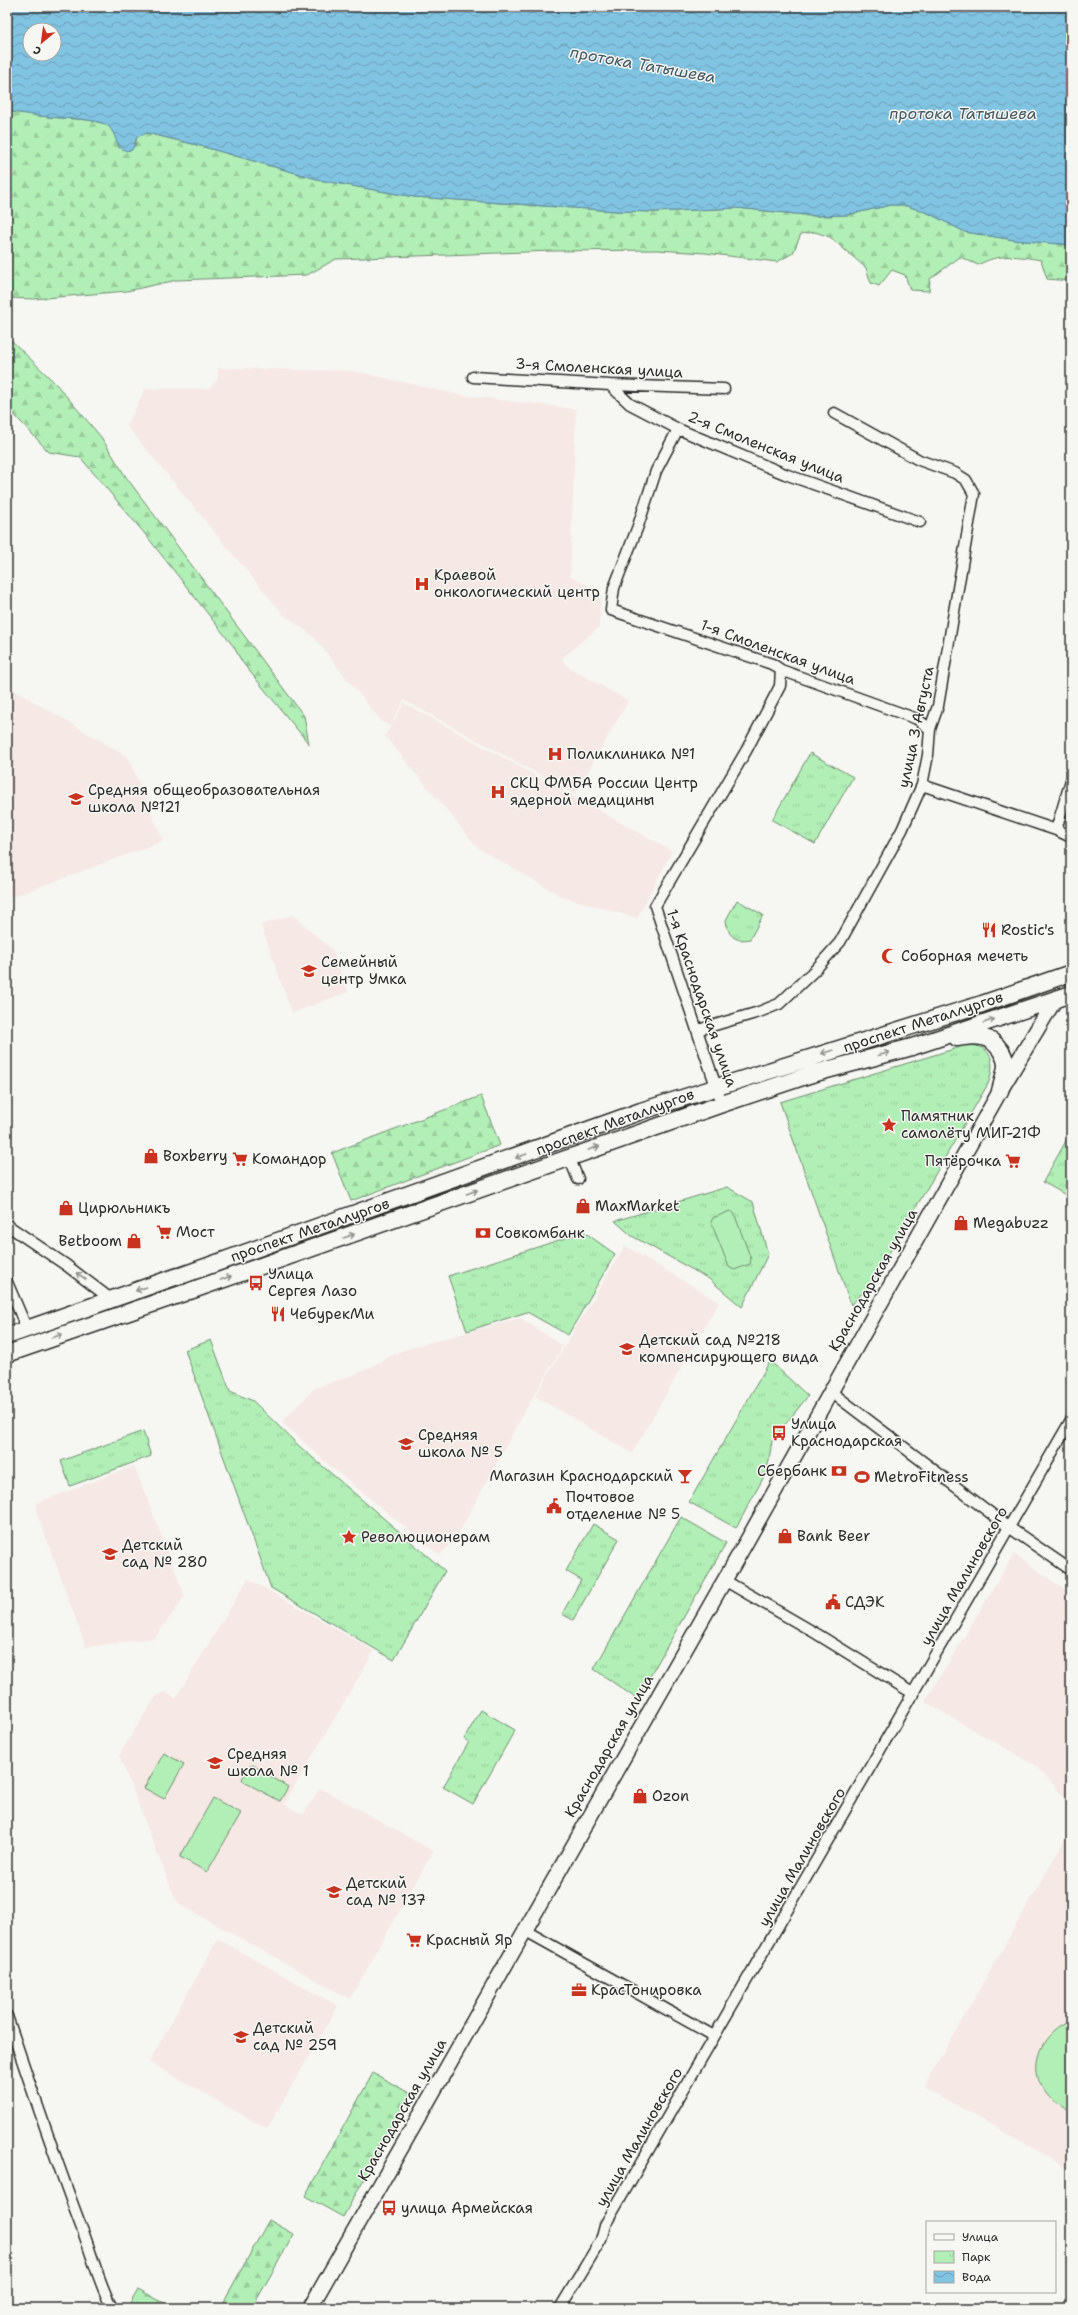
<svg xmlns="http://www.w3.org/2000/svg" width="1078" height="2315" font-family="'Shantell Sans',sans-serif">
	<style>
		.built { fill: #f6e8e4 }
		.forest { fill: url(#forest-firs); stroke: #6e8d70 }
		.park { fill: url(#park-tufts); stroke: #6e8d70 }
		.garden { fill: #b2efb6; stroke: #6e8d70 }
		.water { fill: url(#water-waves); stroke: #5f8799; fill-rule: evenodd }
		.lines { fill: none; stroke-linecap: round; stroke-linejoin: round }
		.minor-casing { stroke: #2b2b2b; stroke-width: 13 }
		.secondary-casing { stroke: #2b2b2b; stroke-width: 17 }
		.primary-casing { stroke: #2b2b2b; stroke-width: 19 }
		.minor { stroke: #f6f6f2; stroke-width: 10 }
		.secondary { stroke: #f6f6f2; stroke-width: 14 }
		.primary { stroke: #f6f6f2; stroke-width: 16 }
		.oneway { stroke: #90908e }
		.labels { text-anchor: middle; stroke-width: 3; stroke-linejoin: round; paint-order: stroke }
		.street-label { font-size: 15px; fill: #2b2b2b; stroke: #f6f6f2 }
		.poi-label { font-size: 15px; fill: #2b2b2b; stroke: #f6f6f2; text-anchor: start }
		.water-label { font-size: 16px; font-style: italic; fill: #455962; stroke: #f6f6f2 }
	</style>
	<defs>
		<pattern id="forest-firs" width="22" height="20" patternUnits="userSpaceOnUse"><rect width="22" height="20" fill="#b2efb6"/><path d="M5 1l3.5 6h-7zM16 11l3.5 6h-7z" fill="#99cd9d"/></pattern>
		<pattern id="park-tufts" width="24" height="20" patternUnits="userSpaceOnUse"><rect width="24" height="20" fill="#b2efb6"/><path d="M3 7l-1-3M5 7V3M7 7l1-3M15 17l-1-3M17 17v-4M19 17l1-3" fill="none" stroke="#99cd9d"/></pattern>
		<pattern id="water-waves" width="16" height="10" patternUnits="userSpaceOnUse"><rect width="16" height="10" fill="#81c4e2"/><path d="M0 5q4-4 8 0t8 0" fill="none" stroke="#6a9fb7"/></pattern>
	</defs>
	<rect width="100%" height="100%" fill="#f6f6f2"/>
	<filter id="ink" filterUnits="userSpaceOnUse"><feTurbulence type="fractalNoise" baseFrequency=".025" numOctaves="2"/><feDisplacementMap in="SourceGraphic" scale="8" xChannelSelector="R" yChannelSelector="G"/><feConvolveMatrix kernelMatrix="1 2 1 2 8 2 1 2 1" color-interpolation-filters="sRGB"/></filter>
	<g filter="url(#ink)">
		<path class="built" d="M 218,368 L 353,371 L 460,395 L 576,409 L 570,576 L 601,593 L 599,627 L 562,658 L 565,665 L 628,701 L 575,794 L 404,700 L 390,726 L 381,721 L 313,636 L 283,614 L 221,540 L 127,426 L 145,389 L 208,389 L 218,379 Z
			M 7,686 L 128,757 L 163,841 L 7,899 Z
			M 404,703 L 672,851 L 637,918 L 563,897 L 478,848 L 385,736 Z
			M 293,915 L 332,950 L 348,992 L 292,1013 L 261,925 Z
			M 625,1246 L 719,1302 L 632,1453 L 535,1396 Z
			M 520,1318 L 563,1346 L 527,1407 L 456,1538 L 440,1555 L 329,1465 L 282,1422 L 315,1388 L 359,1373 L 403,1350 Z
			M 134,1466 L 185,1596 L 155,1638 L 86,1647 L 37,1513 L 37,1503 Z
			M 1014,1554 L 1071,1594 L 1071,1804 L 1035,1765 L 925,1702 Z
			M 248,1579 L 374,1651 L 284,1804 L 303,1815 L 320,1788 L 433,1851 L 350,1999 L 181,1905 L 175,1898 L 119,1755 L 157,1695 L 164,1692 L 176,1698 Z
			M 1071,1829 L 1071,2170 L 924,2087 Z
			M 218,1939 L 338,2006 L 267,2129 L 149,2062 Z"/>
		<path class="forest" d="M 7,111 L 48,117 L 88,120 L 107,124 L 113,130 L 119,148 L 135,146 L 137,137 L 146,133 L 197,145 L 324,181 L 414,197 L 616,211 L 655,212 L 737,208 L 815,216 L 847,215 L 891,205 L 904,205 L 928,213 L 965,232 L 1014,240 L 1071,245 L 1071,281 L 1047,279 L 1041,260 C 1018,256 999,253 978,265 L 960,257 L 930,279 L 929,291 L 910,290 L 905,275 L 892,270 L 879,286 L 871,283 L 866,268 L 830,237 L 815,232 L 801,234 L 793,253 L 777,262 L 705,253 L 657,250 L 552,251 L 336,259 L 307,275 L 177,280 L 127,291 L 34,299 L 7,298 Z
			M 7,340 L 12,341 L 55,383 L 101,437 L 126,477 L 304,716 L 309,744 L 242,662 L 234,647 L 145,534 L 80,457 L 49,452 L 7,407 Z
			M 481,1096 L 500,1145 L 351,1201 L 332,1153 Z
			M 373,2073 L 411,2094 L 343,2217 L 305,2196 Z
			M 269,2220 L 294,2234 L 252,2308 L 220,2308 Z
			M 138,2289 L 173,2308 L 127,2308 Z"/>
		<path class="park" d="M 810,753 L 853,777 L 815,844 L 772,820 Z
			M 737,900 L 763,915 L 750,939 C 734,942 728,936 726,920 Z
			M 967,1045 C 993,1045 996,1063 988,1084 L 871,1284 L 851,1305 L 780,1102 Z
			M 1071,1132 L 1071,1198 L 1043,1182 Z
			M 727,1187 L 753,1202 L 768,1254 L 742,1307 L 709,1279 L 632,1236 L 615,1221 Z
			M 584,1232 L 615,1254 L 568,1335 L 527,1312 L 467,1331 L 448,1276 Z
			M 211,1340 L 230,1391 L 253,1401 L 299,1446 L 445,1571 L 394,1660 L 271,1588 L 185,1350 Z
			M 770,1361 L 808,1396 L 772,1441 L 767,1471 L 736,1528 L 689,1502 Z
			M 143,1431 L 151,1456 L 70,1486 L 61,1461 Z
			M 681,1517 L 726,1543 L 637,1699 L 594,1669 Z
			M 593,1524 L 619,1539 L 573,1620 L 562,1614 L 581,1580 L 566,1571 Z
			M 481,1710 L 515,1730 L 473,1804 L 443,1787 L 469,1742 L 464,1739 Z"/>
		<path class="garden" d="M 730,1211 L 734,1213 L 751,1259 L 750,1264 L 734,1270 L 729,1267 L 711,1222 L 713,1218 Z
			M 164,1753 L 184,1764 L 164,1799 L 144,1788 Z
			M 253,1765 L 288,1787 L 280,1801 L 244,1782 L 242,1779 L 250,1766 Z
			M 213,1798 L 241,1813 L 207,1872 L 180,1857 Z
			M 1071,2021 L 1071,2112 C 1064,2108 1056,2104 1050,2098 C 1024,2072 1039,2033 1071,2021 Z"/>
		<path class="water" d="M 7,7 L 1045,7 L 1071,11 L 1071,245 L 1014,240 L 965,232 L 928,213 L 904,205 L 891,205 L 847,215 L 815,216 L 737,208 L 655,212 L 616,211 L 414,197 L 324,181 L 197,145 L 147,133 L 137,137 L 132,150 C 113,155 119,127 102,123 C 86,118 67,119 50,117 C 36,116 21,113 7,111 ZM 30,30 L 54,30 L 54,54 L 30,54 Z"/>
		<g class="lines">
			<g class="minor-casing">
				<path id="minor" d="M 473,377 L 610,385 L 724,389
					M 610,385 L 630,404 L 678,429 L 785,474 L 920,522
					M 678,429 L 656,471 L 638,526 L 614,588 L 611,610 L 772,664 L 781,670 L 917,719 L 930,729
					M 922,785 L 1056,830 L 1071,837
					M 1056,830 L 1071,780
					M 698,1030 L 759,1012 L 779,1004 L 815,970 L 840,942 L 902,830 L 922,785 L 928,755 L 930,729 L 938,706 L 974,494 L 966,480 L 955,473 L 919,460 L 834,413
					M 722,1104 L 655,906 L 746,751 L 780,686 L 781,670
					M 569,1157 L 578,1179
					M 7,1225 L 66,1265 L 112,1300
					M 7,1282 L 27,1329
					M 830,1391 L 1010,1528 L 1071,1570
					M 724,1580 L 817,1634 L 914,1694
					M 524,1930 L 714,2036
					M 7,2016 C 32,2089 56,2162 84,2234 C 93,2259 100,2285 112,2308
					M 560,2308 L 601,2240 L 605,2225 L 1071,1420"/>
			</g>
			<g class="secondary-casing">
				<path id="secondary" d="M 310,2308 L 744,1546 L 1000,1091 L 1056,998"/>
			</g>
			<g class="primary-casing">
				<path id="primary" d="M 957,1038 C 975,1035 990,1034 1001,1051 C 1004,1056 1006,1061 1006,1066 C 1005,1074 1002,1083 1000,1091
					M 183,1275 L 641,1111 L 982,1004 L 1071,973
					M 190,1291 L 722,1104 L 812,1074 L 912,1047 L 1071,994
					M 7,1336 L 178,1276
					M 7,1354 L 184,1293"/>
			</g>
			<use href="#minor" class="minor"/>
			<use href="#secondary" class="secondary"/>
			<use href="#primary" class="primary"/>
		</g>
		<defs><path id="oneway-shaft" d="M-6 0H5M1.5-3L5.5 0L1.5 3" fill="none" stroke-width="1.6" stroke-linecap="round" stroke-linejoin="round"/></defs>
		<g class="oneway">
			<use href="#oneway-shaft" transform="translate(989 1021) rotate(-19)"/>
			<use href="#oneway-shaft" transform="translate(827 1052) rotate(163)"/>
			<use href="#oneway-shaft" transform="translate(884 1054) rotate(-15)"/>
			<use href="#oneway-shaft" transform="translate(594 1148) rotate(-19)"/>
			<use href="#oneway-shaft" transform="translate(521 1156) rotate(160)"/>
			<use href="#oneway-shaft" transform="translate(472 1192) rotate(-20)"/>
			<use href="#oneway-shaft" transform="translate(349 1236) rotate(-19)"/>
			<use href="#oneway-shaft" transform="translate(81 1276) rotate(-145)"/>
			<use href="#oneway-shaft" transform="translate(226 1278) rotate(-19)"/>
			<use href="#oneway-shaft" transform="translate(141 1289) rotate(161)"/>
			<use href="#oneway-shaft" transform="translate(57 1336) rotate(-19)"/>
		</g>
	</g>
	<defs>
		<g id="hospital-bare" transform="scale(1.2)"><path d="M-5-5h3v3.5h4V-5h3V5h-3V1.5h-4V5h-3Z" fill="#c8321e" stroke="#f6f6f2" stroke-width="2.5" paint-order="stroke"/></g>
		<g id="school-bare" transform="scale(1.2)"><path d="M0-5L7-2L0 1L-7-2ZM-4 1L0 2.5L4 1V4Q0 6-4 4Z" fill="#c8321e" stroke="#f6f6f2" stroke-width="2.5" paint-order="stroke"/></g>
		<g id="restaurant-bare" transform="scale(1.2)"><path d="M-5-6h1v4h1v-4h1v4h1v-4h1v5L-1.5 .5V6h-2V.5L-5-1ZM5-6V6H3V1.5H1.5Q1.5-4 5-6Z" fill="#c8321e" stroke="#f6f6f2" stroke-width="2.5" paint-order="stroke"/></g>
		<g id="mosque-bare" transform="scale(1.2)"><path d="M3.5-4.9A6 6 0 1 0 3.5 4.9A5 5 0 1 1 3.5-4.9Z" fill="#c8321e" stroke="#f6f6f2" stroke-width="2.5" paint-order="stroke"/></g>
		<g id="sight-bare" transform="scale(1.2)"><path d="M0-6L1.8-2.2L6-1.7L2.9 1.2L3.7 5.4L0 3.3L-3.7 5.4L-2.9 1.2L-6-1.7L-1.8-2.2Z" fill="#c8321e" stroke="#f6f6f2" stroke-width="2.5" paint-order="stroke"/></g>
		<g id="shop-bare" transform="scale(1.2)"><path d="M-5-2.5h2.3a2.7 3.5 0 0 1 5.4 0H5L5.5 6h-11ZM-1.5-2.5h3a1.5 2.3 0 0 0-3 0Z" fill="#c8321e" stroke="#f6f6f2" stroke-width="2.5" paint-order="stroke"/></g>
		<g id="supermarket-bare" transform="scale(1.2)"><path d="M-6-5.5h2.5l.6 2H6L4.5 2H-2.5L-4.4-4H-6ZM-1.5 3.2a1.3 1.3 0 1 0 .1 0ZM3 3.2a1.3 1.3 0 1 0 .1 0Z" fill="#c8321e" stroke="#f6f6f2" stroke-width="2.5" paint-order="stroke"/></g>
		<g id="bank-bare" transform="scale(1.2)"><path d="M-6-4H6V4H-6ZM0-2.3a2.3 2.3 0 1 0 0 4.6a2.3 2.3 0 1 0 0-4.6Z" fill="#c8321e" stroke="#f6f6f2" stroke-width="2.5" paint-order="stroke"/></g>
		<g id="bus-bare" transform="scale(1.2)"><path d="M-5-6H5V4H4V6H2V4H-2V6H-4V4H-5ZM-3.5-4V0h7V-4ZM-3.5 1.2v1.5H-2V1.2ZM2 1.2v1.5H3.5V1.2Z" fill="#c8321e" stroke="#f6f6f2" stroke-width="2.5" paint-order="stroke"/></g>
		<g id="bar-bare" transform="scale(1.2)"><path d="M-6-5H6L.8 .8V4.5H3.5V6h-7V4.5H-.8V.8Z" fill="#c8321e" stroke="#f6f6f2" stroke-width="2.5" paint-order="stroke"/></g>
		<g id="stadium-bare" transform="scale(1.2)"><path d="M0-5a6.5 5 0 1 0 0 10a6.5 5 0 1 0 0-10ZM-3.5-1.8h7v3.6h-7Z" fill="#c8321e" stroke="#f6f6f2" stroke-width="2.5" paint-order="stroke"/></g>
		<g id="civic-bare" transform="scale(1.2)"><path d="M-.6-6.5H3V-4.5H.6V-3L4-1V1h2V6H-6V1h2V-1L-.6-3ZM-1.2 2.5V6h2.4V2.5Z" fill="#c8321e" stroke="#f6f6f2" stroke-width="2.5" paint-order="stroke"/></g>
		<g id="office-bare" transform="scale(1.2)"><path d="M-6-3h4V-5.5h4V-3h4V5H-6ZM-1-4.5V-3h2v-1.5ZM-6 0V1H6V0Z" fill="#c8321e" stroke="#f6f6f2" stroke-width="2.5" paint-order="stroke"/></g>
	</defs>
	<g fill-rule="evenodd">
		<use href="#hospital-bare" x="422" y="584"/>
		<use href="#hospital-bare" x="555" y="754"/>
		<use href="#hospital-bare" x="498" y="792"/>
		<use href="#school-bare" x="76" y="799"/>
		<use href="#restaurant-bare" x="989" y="930"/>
		<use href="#mosque-bare" x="889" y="956"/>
		<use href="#school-bare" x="309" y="971"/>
		<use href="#sight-bare" x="889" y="1125"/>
		<use href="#shop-bare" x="151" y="1156"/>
		<use href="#supermarket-bare" x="240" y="1159"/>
		<use href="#supermarket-bare" x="1013" y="1161"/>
		<use href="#shop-bare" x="583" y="1206"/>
		<use href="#shop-bare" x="66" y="1208"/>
		<use href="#shop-bare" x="961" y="1223"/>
		<use href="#supermarket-bare" x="164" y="1232"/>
		<use href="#bank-bare" x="483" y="1233"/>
		<use href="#shop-bare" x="134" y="1241"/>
		<use href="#bus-bare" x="256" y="1283"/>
		<use href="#restaurant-bare" x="278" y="1314"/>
		<use href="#school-bare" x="627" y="1349"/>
		<use href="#bus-bare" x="779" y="1433"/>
		<use href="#school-bare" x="406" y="1444"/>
		<use href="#bank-bare" x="839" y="1471"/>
		<use href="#bar-bare" x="685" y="1476"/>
		<use href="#stadium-bare" x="862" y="1477"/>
		<use href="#civic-bare" x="554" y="1506"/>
		<use href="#shop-bare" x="785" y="1536"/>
		<use href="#sight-bare" x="349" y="1537"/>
		<use href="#school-bare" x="110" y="1554"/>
		<use href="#civic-bare" x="833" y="1602"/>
		<use href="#school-bare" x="215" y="1763"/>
		<use href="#shop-bare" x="640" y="1796"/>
		<use href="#school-bare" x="334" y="1892"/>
		<use href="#supermarket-bare" x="414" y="1940"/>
		<use href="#office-bare" x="579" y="1990"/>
		<use href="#school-bare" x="241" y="2037"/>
		<use href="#bus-bare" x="389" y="2208"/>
	</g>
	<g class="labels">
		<g class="street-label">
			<text transform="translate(599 368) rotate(3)" y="5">3-я Смоленская улица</text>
			<text transform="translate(766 447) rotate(22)" y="5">2-я Смоленская улица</text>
			<text transform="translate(778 652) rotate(20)" y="5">1-я Смоленская улица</text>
			<text transform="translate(916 727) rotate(-78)" y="5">улица 3 Августа</text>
			<text transform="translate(702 998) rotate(71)" y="5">1-я Краснодарская улица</text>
			<text transform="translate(923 1022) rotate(-18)" y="5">проспект Металлургов</text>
			<text transform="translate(615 1122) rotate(-20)" y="5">проспект Металлургов</text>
			<text transform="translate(310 1230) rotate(-19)" y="5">проспект Металлургов</text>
			<text transform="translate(873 1280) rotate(-60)" y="5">Краснодарская улица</text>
			<text transform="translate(964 1576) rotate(-60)" y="5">улица Малиновского</text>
			<text transform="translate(609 1746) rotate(-60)" y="5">Краснодарская улица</text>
			<text transform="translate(802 1857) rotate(-60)" y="5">улица Малиновского</text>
			<text transform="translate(402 2110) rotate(-60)" y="5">Краснодарская улица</text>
			<text transform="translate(639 2137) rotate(-60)" y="5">улица Малиновского</text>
		</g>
		<g class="poi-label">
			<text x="434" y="580">Краевой<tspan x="434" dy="17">онкологический центр</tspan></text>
			<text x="567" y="759">Поликлиника №1</text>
			<text x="510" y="788">СКЦ ФМБА России Центр<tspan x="510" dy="17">ядерной медицины</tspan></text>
			<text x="88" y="795">Средняя общеобразовательная<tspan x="88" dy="17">школа №121</tspan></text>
			<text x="1001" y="935">Rostic's</text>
			<text x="901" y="961">Соборная мечеть</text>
			<text x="321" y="967">Семейный<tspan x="321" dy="17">центр Умка</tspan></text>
			<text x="901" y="1121">Памятник<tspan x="901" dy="17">самолёту МИГ-21Ф</tspan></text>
			<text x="163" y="1161">Boxberry</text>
			<text x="252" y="1164">Командор</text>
			<text x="1001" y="1166" text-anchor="end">Пятёрочка</text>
			<text x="595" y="1211">MaxMarket</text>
			<text x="78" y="1213">Цирюльникъ</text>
			<text x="973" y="1228">Megabuzz</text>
			<text x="176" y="1237">Мост</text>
			<text x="495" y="1238">Совкомбанк</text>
			<text x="122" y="1246" text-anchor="end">Betboom</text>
			<text x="268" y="1279">Улица<tspan x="268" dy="17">Сергея Лазо</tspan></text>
			<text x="290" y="1319">ЧебурекМи</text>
			<text x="639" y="1345">Детский сад №218<tspan x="639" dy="17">компенсирующего вида</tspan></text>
			<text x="791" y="1429">Улица<tspan x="791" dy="17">Краснодарская</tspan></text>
			<text x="418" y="1440">Средняя<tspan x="418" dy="17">школа № 5</tspan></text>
			<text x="827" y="1476" text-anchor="end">Сбербанк</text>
			<text x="673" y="1481" text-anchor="end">Магазин Краснодарский</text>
			<text x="874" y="1482">MetroFitness</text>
			<text x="566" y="1502">Почтовое<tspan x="566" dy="17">отделение № 5</tspan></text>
			<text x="797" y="1541">Bank Beer</text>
			<text x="361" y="1542">Революционерам</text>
			<text x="122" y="1550">Детский<tspan x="122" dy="17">сад № 280</tspan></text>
			<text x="845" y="1607">СДЭК</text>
			<text x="227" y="1759">Средняя<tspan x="227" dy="17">школа № 1</tspan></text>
			<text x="652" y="1801">Ozon</text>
			<text x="346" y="1888">Детский<tspan x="346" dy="17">сад № 137</tspan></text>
			<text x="426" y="1945">Красный Яр</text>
			<text x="591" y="1995">КрасТонировка</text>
			<text x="253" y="2033">Детский<tspan x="253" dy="17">сад № 259</tspan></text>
			<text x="401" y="2213">улица Армейская</text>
		</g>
		<g class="water-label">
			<text transform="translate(643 64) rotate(10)" y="6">протока Татышева</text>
			<text x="963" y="119">протока Татышева</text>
		</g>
	</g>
	<rect width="1078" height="2315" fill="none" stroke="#f6f6f2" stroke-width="24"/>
	<rect x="12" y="12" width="1054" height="2291" fill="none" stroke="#2b2b2b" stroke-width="1.5" filter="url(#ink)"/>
	<rect x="926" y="2221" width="130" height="72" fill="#f6f6f2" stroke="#a5a5a2"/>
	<rect x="934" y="2234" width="20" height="6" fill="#f6f6f2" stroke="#a5a5a2"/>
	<text x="962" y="2241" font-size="12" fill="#2b2b2b">Улица</text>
	<rect x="934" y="2251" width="20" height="12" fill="url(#park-tufts)" stroke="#a5a5a2"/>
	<text x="962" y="2261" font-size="12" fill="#2b2b2b">Парк</text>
	<rect x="934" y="2271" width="20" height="12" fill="url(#water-waves)" stroke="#a5a5a2"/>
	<text x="962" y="2281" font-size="12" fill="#2b2b2b">Вода</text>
	<g transform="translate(42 42) rotate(209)"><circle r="19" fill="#f6f6f2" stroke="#a5a5a2"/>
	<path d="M0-3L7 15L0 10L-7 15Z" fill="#c8321e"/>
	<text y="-6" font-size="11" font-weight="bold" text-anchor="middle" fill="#2b2b2b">С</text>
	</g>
</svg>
